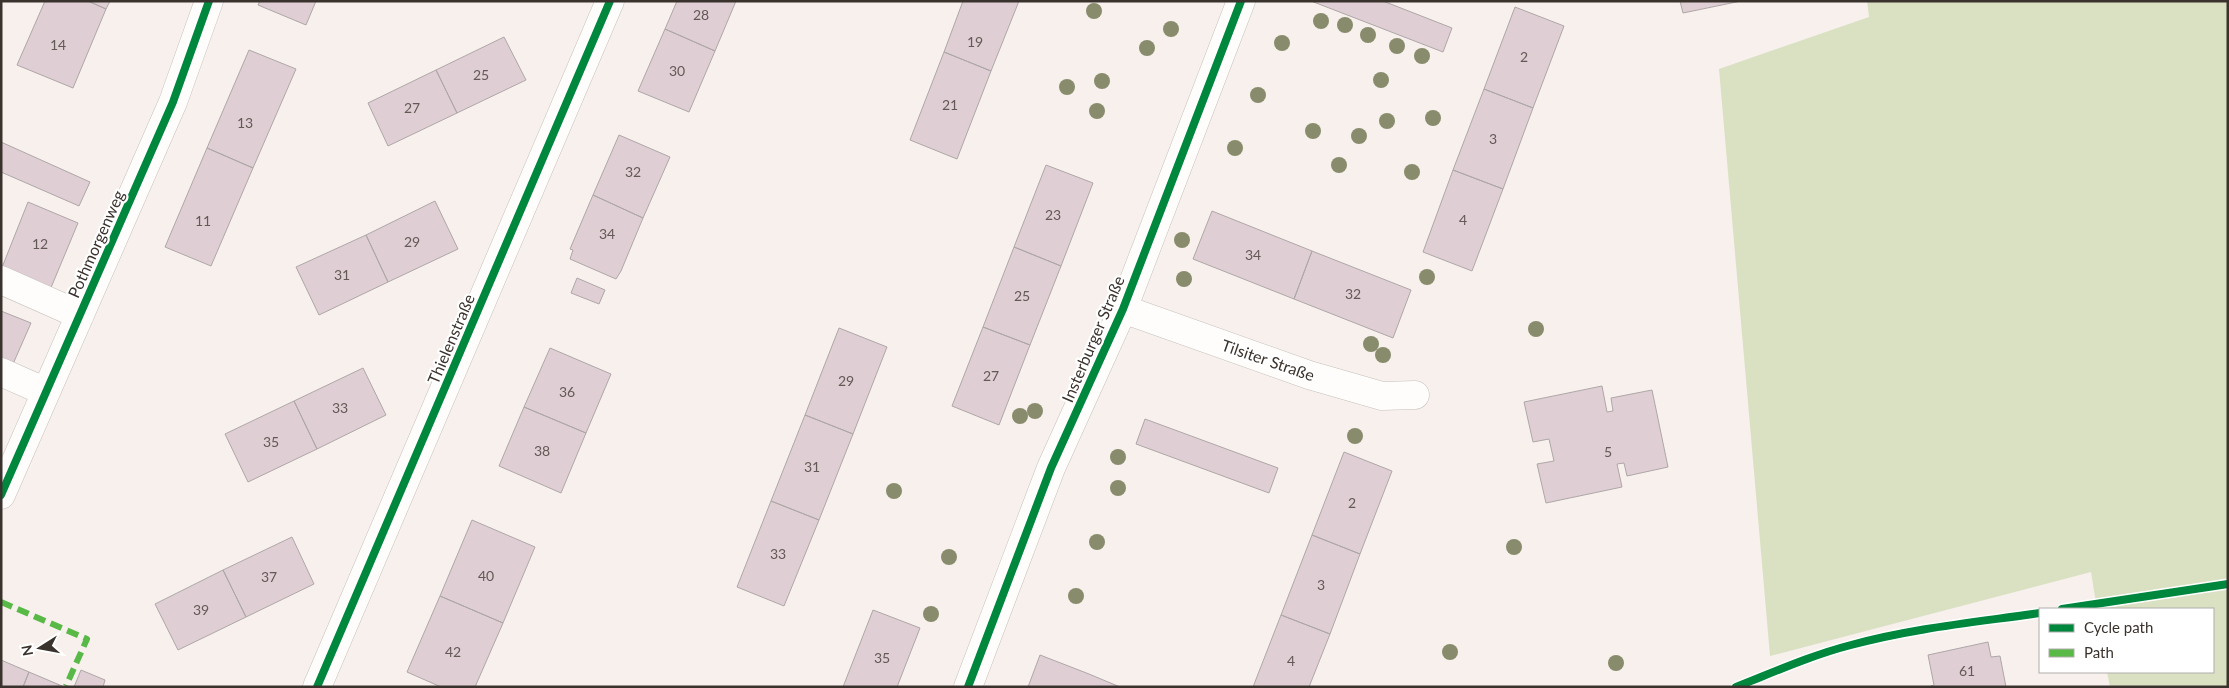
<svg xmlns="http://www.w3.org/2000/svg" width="2229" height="688" font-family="Lato,sans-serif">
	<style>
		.green { fill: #dae1c3 }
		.building { fill: #dfced4; stroke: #aea7a8 }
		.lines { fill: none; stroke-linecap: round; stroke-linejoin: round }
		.minor-casing { stroke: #c7c0bc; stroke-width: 29 }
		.minor { stroke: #fefdfc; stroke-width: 28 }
		.quiet { stroke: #58b947; stroke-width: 6; stroke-dasharray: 12 6; stroke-linecap: butt }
		.cycleway-casing { stroke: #fff; stroke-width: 11 }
		.cycleway { stroke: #00873e; stroke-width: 8 }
		.tree { fill: #888c6c }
		.labels { text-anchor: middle; stroke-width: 4.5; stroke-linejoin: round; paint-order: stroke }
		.number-label { font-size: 14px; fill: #635956 }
		.street-label { font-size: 16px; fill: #3a322c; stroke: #fff }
	</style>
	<rect width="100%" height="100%" fill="#f7f0ec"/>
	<path class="green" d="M 1867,1 L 2228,1 L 2228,687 L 2110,687 L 2107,672 L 2213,672 L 2213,609 L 2097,609 L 2091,572 L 1770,656 L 1719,69 L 1869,17 Z"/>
	<path class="building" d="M 45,1 L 88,1 L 106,9 L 73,88 L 17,65 Z
		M 88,1 L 110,1 L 106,9 Z
		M 260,1 L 316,1 L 306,25 L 258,5 Z
		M 677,1 L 736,1 L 715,51 L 665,29 Z
		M 963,1 L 1019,1 L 991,71 L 944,52 Z
		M 1311,1 L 1383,1 L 1452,28 L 1443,52 Z
		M 1680,1 L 1741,1 L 1683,13 Z
		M 1515,7 L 1564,26 L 1533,108 L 1484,89 Z
		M 665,29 L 715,51 L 689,112 L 638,91 Z
		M 504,37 L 526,80 L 457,113 L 436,70 Z
		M 249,50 L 296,69 L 253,168 L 207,148 Z
		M 944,52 L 991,71 L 957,159 L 910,140 Z
		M 436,70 L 457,113 L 388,146 L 368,103 Z
		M 1484,89 L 1533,108 L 1503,189 L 1453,170 Z
		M 619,135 L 670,157 L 643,218 L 593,195 Z
		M 1,142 L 90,182 L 79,206 L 1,172 Z
		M 207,148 L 253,168 L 211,266 L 165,247 Z
		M 1046,165 L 1093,183 L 1061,266 L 1014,247 Z
		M 1453,170 L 1503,189 L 1472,271 L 1423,252 Z
		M 593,195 L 643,218 L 621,271 L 616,279 L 570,259 L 573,250 L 570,249 Z
		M 435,201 L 458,249 L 388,282 L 366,235 Z
		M 28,202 L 78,223 L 50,290 L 1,270 Z
		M 1212,211 L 1312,251 L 1294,299 L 1193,259 Z
		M 366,235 L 388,282 L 319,315 L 296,267 Z
		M 1014,247 L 1061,266 L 1030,345 L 983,327 Z
		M 1312,251 L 1411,290 L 1393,338 L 1294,299 Z
		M 577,278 L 605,290 L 599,304 L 571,293 Z
		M 1,311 L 31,323 L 13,364 L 1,359 Z
		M 983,327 L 1030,345 L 999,425 L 952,406 Z
		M 839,328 L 887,347 L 853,434 L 805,415 Z
		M 550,348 L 611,374 L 586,433 L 524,407 Z
		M 363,368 L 386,415 L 317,449 L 294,401 Z
		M 1602,386 L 1607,412 L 1613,411 L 1611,398 L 1652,390 L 1668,467 L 1627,476 L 1624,463 L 1617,464 L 1622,487 L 1546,503 L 1537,464 L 1554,461 L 1549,439 L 1533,442 L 1524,402 Z
		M 294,401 L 317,449 L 248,482 L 225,434 Z
		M 524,407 L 586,433 L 561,493 L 499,466 Z
		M 805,415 L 853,434 L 819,520 L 771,501 Z
		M 1145,419 L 1278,468 L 1269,493 L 1136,444 Z
		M 1344,452 L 1392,471 L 1360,554 L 1312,535 Z
		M 771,501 L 819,520 L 784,606 L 737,587 Z
		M 472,520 L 535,547 L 503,623 L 440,596 Z
		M 1312,535 L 1360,554 L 1330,634 L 1281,615 Z
		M 292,537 L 314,584 L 246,617 L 223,570 Z
		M 223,570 L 246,617 L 178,650 L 155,604 Z
		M 440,596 L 503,623 L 475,687 L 441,687 L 407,672 Z
		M 873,610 L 920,628 L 897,687 L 843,687 Z
		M 1281,615 L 1330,634 L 1309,687 L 1253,687 Z
		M 1988,642 L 1991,657 L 2000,656 L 2006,687 L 1928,687 L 1934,685 L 1928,655 Z
		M 1040,655 L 1089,674 L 1120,687 L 1028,687 Z
		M 1,660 L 29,672 L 23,687 L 1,687 Z
		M 81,670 L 105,680 L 103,687 L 74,687 Z
		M 29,672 L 62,686 L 23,687 Z"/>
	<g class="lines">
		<g class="minor-casing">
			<path id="minor" d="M 1,280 L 80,315
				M 1123,309 L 1309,375 L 1382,396 L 1415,395
				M 1,372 L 46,392
				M 1,495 L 173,102 L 209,1
				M 317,687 L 610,1
				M 968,687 L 1051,468 L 1123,309 L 1241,1"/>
		</g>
		<use href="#minor" class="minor"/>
		<path class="quiet" d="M 1,602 L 87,639 L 66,686"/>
		<g class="cycleway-casing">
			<path id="cycleway" d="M 1,495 L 173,102 L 209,1
				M 2062,609 L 2228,584
				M 317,687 L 610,1
				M 968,687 L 1051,468 L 1123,309 L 1241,1
				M 1736,687 C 1774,672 1812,655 1851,645 C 1913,628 1978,622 2040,613"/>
		</g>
		<use href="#cycleway" class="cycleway"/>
	</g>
	<g class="tree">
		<circle cx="1094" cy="11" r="8"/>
		<circle cx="1321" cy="21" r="8"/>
		<circle cx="1345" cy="25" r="8"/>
		<circle cx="1171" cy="29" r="8"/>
		<circle cx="1368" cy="35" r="8"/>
		<circle cx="1282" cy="43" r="8"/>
		<circle cx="1397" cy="46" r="8"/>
		<circle cx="1147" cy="48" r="8"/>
		<circle cx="1422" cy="56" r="8"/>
		<circle cx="1381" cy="80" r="8"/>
		<circle cx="1102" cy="81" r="8"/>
		<circle cx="1067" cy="87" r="8"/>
		<circle cx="1258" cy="95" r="8"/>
		<circle cx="1097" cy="111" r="8"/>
		<circle cx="1433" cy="118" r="8"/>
		<circle cx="1387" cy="121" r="8"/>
		<circle cx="1313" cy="131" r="8"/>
		<circle cx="1359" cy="136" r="8"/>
		<circle cx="1235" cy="148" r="8"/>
		<circle cx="1339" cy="165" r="8"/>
		<circle cx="1412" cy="172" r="8"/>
		<circle cx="1182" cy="240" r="8"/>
		<circle cx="1427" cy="277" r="8"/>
		<circle cx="1184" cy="279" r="8"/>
		<circle cx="1536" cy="329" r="8"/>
		<circle cx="1371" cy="344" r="8"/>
		<circle cx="1383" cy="355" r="8"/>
		<circle cx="1035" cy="411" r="8"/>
		<circle cx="1020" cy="416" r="8"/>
		<circle cx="1355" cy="436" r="8"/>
		<circle cx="1118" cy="457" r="8"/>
		<circle cx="1118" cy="488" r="8"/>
		<circle cx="894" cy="491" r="8"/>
		<circle cx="1097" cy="542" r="8"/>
		<circle cx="1514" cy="547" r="8"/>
		<circle cx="949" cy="557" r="8"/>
		<circle cx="1076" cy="596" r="8"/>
		<circle cx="931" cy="614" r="8"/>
		<circle cx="1450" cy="652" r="8"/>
		<circle cx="1616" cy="663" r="8"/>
	</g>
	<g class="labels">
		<g class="number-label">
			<text x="701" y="20">28</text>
			<text x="975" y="47">19</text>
			<text x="58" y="50">14</text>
			<text x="1524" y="62">2</text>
			<text x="677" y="76">30</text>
			<text x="481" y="80">25</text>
			<text x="950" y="110">21</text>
			<text x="412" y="113">27</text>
			<text x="245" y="128">13</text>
			<text x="1493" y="144">3</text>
			<text x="633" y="177">32</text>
			<text x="1053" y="220">23</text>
			<text x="1463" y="225">4</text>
			<text x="203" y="226">11</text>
			<text x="607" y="239">34</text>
			<text x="412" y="247">29</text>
			<text x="40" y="249">12</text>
			<text x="1253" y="260">34</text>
			<text x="342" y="280">31</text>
			<text x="1353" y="299">32</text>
			<text x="1022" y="301">25</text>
			<text x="991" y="381">27</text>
			<text x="846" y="386">29</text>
			<text x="567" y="397">36</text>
			<text x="340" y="413">33</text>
			<text x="271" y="447">35</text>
			<text x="542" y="456">38</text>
			<text x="1608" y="457">5</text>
			<text x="812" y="472">31</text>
			<text x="1352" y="508">2</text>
			<text x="778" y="559">33</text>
			<text x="486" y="581">40</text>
			<text x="269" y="582">37</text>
			<text x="1321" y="590">3</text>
			<text x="201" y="615">39</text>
			<text x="453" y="657">42</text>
			<text x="882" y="663">35</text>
			<text x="1291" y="666">4</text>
			<text x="1967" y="676">61</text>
		</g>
		<g class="street-label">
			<text transform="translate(96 244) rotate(-66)" y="6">Pothmorgenweg</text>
			<text transform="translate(451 339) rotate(-67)" y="6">Thielenstraße</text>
			<text transform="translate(1093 339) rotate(-67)" y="6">Insterburger Straße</text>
			<text transform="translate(1268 360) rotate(19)" y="6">Tilsiter Straße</text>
		</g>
	</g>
	<rect width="2229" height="688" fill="none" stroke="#3a322c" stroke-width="5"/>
	<rect x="2039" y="608" width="175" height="65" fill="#ffffff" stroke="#b0adab"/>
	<rect x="2049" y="624" width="25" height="8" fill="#00873e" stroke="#b0adab"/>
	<text x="2084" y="633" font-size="15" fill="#3a322c">Cycle path</text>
	<rect x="2049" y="649" width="25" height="8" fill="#58b947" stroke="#b0adab"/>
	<text x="2084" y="658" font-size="15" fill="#3a322c">Path</text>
	<g transform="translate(40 648) rotate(259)" stroke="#ffffff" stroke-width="4" paint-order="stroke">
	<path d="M0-4L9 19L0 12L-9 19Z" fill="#3a322c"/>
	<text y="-8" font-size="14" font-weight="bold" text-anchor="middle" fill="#3a322c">N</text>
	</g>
</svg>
